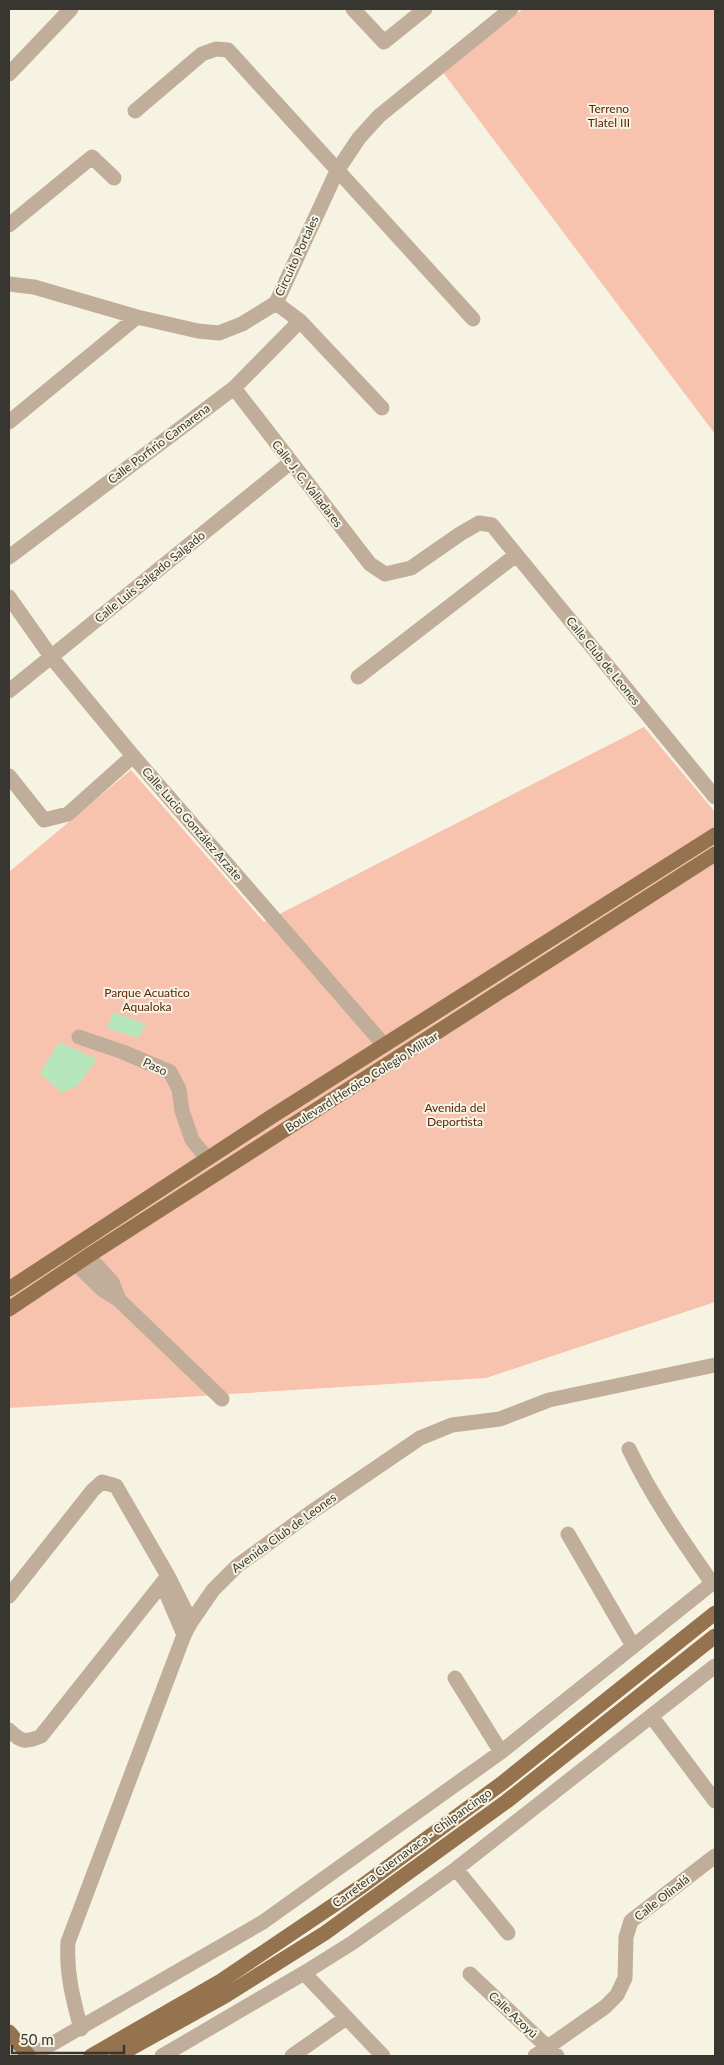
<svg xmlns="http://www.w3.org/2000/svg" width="724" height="2065" font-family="Lato,sans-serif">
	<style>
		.green { fill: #f8c3ae }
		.water { fill: #b6e7bc }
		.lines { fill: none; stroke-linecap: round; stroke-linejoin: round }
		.minor { stroke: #c0ae9a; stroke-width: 15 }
		.major { stroke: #95734e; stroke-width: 15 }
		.labels { text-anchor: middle; stroke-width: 4; stroke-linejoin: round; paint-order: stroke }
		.park-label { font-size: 12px; fill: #5b250d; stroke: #f7f3e3 }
		.street-label { font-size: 12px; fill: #383630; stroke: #f7f3e3 }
	</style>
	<rect width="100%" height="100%" fill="#f7f3e3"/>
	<path class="green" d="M 523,9 L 715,9 L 715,434 L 442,71 Z
		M 644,727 L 715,812 L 715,1302 L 486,1378 L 9,1408 L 9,872 L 131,770 L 264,922 Z"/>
	<path class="water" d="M 113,1012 L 146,1024 L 138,1038 L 107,1028 Z
		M 59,1042 L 97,1059 L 78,1085 L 62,1093 L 40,1073 Z"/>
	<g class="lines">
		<path class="minor" d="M 353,9 L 384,42 L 425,9
			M 9,74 L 71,9
			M 135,111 L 202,54 L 216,49 L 228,50 L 473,319
			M 9,225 L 92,157 L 114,178
			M 9,284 L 34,287 L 137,317 L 198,331 L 219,333 L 242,324 L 276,303 L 337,171 L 359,138 L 379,116 L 511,9
			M 276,303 L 300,321 L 382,408
			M 234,388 L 370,564 L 385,574 L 411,568 L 460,534 L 479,523 L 492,525 L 715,797
			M 9,422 L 137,317
			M 9,557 L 234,388 L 300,321
			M 9,597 L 52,658 L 133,756 L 384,1045
			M 358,677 L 516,555
			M 9,691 L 291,462
			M 9,776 L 44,820 L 68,814 L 133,756
			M 79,1037 L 123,1052 L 170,1072 L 179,1089 L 182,1111 L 192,1140 L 207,1158
			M 88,1256 L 112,1282 L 119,1300
			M 76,1264 L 103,1290 L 119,1300 L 222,1399
			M 629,1449 C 652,1497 682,1540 712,1583
			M 568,1534 L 633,1646
			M 162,1583 L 184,1635
			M 9,1596 L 93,1490 L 102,1482 L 116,1486 L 168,1576 L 191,1622
			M 455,1678 L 501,1752
			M 652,1717 L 715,1801
			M 9,1730 C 21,1742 25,1743 41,1736 L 168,1576
			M 456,1869 L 508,1933
			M 304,1973 L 383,2056
			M 470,1974 L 557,2056
			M 81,2029 C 73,1999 66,1973 68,1942 L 184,1635 L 191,1622 L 213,1590 L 237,1566 L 310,1513 L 420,1438 L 452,1425 L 500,1419 L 549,1400 L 715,1365
			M 31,2056 L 263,1922 L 501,1752 L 715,1581
			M 162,2056 L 304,1973 L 352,1943 L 410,1902 L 456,1869 L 715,1666
			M 292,2056 L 346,2018
			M 535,2056 L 605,2007 L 617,1995 L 625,1978 L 626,1937 L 631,1921 L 715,1856"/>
		<path class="major" d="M 9,1289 L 271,1117 L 715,835
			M 9,1309 L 88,1256 L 715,854
			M 9,2032 L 29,2056
			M 91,2056 L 221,1981 L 362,1886 L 501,1784 L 715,1613
			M 117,2056 L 225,1996 L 325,1933 L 507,1801 L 715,1636"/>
	</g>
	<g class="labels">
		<g class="park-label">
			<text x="609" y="113">Terreno<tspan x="609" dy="14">Tlatel III</tspan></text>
			<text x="147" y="997">Parque Acuatico<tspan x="147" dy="14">Aqualoka</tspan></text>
			<text x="455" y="1112">Avenida del<tspan x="455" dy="14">Deportista</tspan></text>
		</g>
		<g class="street-label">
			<text transform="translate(297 256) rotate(-65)" y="4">Circuito Portales</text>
			<text transform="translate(159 444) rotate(-37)" y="4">Calle Porfirio Camarena</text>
			<text transform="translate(307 484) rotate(52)" y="4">Calle J. C. Valladares</text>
			<text transform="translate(150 577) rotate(-39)" y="4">Calle Luis Salgado Salgado</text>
			<text transform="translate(603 661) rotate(51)" y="4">Calle Club de Leones</text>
			<text transform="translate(192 824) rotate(49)" y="4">Calle Lucio González Arzate</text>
			<text transform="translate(155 1067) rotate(25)" y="4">Paso</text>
			<text transform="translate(362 1082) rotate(-32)" y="4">Boulevard Heróico Colegio Militar</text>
			<text transform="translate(284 1533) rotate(-36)" y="4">Avenida Club de Leones</text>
			<text transform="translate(412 1848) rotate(-36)" y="4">Carretera Cuernavaca - Chilpancingo</text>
			<text transform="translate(662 1898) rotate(-38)" y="4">Calle Olinalá</text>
			<text transform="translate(513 2015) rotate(43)" y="4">Calle Azoyú</text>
		</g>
	</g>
	<rect width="724" height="2065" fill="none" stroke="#383630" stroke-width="20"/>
	<path d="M12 2045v8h112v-8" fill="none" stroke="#383630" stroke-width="2.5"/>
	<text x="20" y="2045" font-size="15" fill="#383630" stroke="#f7f3e3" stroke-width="4" paint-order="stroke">50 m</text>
</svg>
